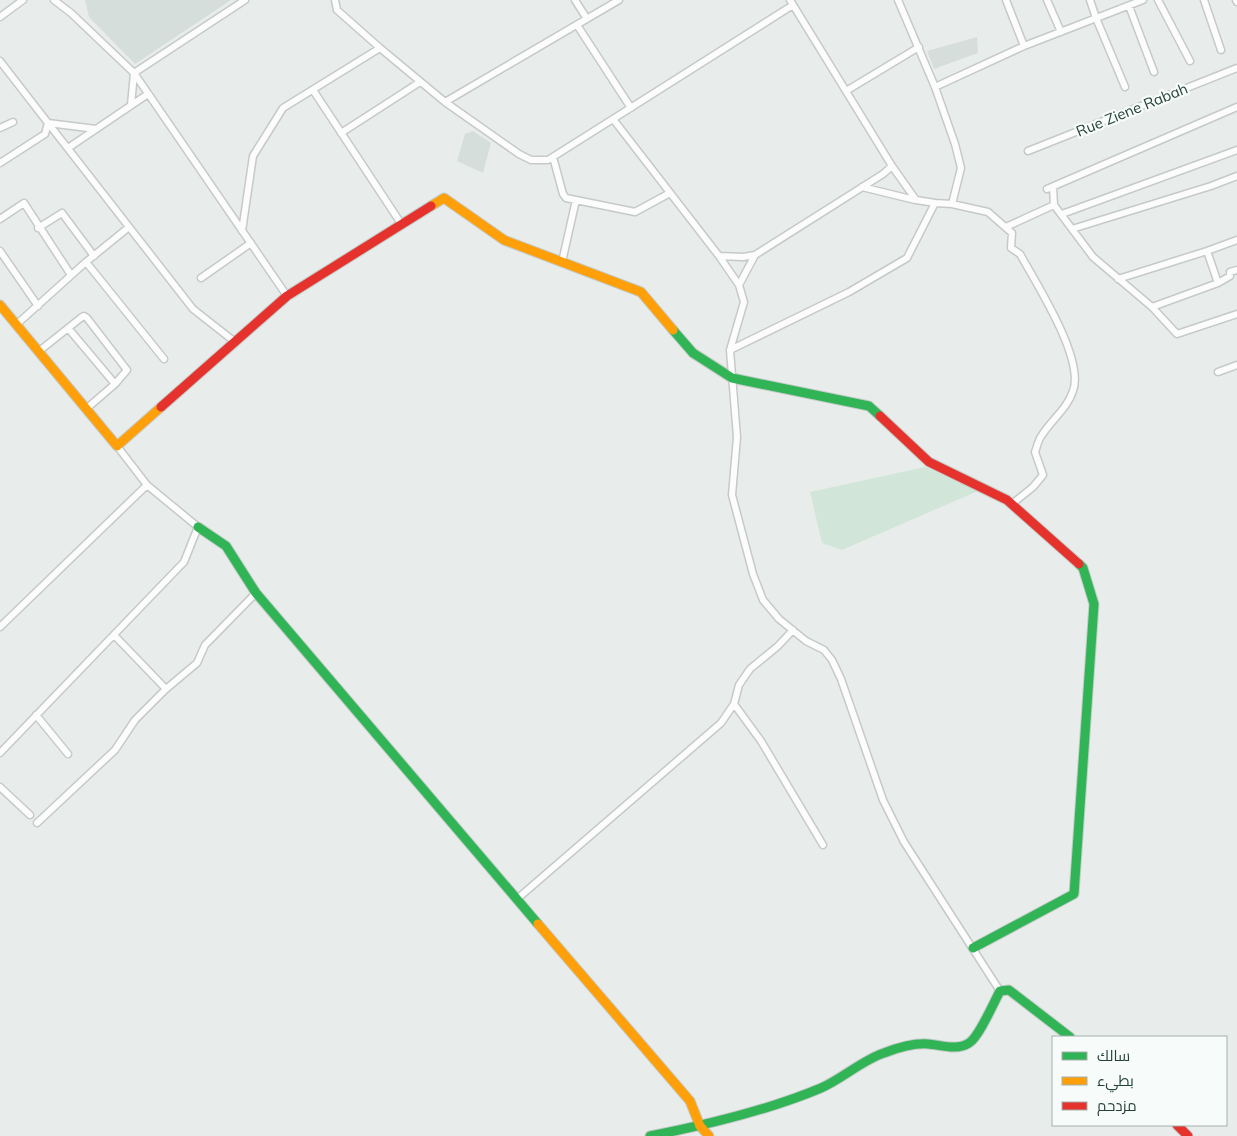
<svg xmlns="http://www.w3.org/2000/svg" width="1237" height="1136" font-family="Mulish,Cairo,sans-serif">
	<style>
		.built { fill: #d6dedb }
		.green { fill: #d1e6d8 }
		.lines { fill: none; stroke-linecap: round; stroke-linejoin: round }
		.street-casing { stroke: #c5cac8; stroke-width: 9 }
		.fast-casing { stroke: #c3cbc8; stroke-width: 11 }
		.slow-casing { stroke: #c3cbc8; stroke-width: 11 }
		.jam-casing { stroke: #c3cbc8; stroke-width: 11 }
		.street { stroke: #fcfcfc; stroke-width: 6 }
		.fast { stroke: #30b455; stroke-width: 9 }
		.slow { stroke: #ff9f0a; stroke-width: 9 }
		.jam { stroke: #e5322d; stroke-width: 9 }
		.labels { text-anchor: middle; stroke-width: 4.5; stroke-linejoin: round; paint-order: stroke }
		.street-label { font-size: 15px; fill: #24423a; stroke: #f7fbf9 }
	</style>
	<rect width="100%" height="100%" fill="#e8edeb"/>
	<path class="built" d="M 85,0 L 231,0 L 135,64 L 89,17 Z
		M 977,37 L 978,53 L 934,69 L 927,51 Z
		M 473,131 L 491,143 L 483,173 L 457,161 L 465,134 Z"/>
	<path class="green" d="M 925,467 L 978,491 L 842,550 L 822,543 L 810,492 Z"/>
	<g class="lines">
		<g class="street-casing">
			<path id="street" d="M 54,0 L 71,13 L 134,73 L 287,296
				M 335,0 L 337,10 L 380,48 L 445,102 L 519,154 L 531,160 L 548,160 L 613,119 L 719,256 L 743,257 L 755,255 L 883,174 L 892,166 L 916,200 L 935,203
				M 575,0 L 587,19
				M 790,0 L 892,166
				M 1006,0 L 1024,46
				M 1047,0 L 1061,32
				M 1090,0 L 1096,18 L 1125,87
				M 1158,0 L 1190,61
				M 1204,0 L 1221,50
				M 1236,0 L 1237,2
				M 1129,6 L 1154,72
				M 0,17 L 23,0
				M 577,25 L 631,108
				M 0,61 L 48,123 L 45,134 L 0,163
				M 935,87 L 1024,46 L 1143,0
				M 313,90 L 402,225
				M 846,91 L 919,47
				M 445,102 L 619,0
				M 131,105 L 134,73 L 245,0
				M 613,119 L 793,5
				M 48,123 L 193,309 L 235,342
				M 48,123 L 96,129
				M 0,128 L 13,122
				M 341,133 L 420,82
				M 68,148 L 148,94
				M 1028,151 L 1237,68
				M 553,157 L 563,194 L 566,198 L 635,212 L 670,193
				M 862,187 L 915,200
				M 1053,187 L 1054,205
				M 1047,189 L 1237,107
				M 952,204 L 988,212 L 1012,233 L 1011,248 L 1020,254 C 1036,283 1085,359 1073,391 C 1067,409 1052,419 1042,435 C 1038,440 1037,447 1035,452 L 1043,475 L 1033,487 L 1012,504
				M 1062,214 L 1237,150
				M 0,219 L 24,203 L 71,275
				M 1006,227 L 1054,205 L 1093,257 L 1152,307 L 1177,334 L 1237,314
				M 38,228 L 62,213 L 94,256
				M 1072,229 L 1211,186 L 1237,176
				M 242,231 L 253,156 L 283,108 L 380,48
				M 0,251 L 38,306
				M 1207,251 L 1218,283
				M 719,256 L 739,285 L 744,302 L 730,350 L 737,437 L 732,495 L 753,574 L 763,600 L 779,619 L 806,641 L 824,650 L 832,660 L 841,679 L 883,800 L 904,842 L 1000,991
				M 86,262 L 164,359
				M 562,262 L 576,200
				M 201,278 L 251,243
				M 1118,279 L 1207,251 L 1237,240
				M 739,285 L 755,255
				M 1152,307 L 1218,283 L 1230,276 L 1230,272 L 1237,270
				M 17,324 L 86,262 L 129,227
				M 68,328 L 115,384
				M 730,350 L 849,292 L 907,258 L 935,203 L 952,204 L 961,168 L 955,144 L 935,87 L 898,0
				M 38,352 L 82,317 L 84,316 L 87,318 L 127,370 L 115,384 L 86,409
				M 1218,372 L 1237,365
				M 0,627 L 147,485 L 117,446
				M 114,635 L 166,689
				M 734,704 L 761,741 L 823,845
				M 36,715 L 68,754
				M 0,753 L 184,562 L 198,527 L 147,485
				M 0,787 L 30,815
				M 37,823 L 115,750 L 135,720 L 166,689 L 197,663 L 205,645 L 256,593
				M 517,899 L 721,723 L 734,704 L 739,685 L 750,669 L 778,646 L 793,630"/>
		</g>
		<g class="fast-casing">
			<path id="fast" d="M 673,330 L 693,353 L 732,378 L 869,406 L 880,416
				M 198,527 L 226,546 L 256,593 L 538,924
				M 973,948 L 1074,894 L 1094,604 L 1083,568 L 1079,564
				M 650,1136 C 706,1125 769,1110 821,1088 C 842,1079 864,1059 884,1053 C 897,1048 914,1043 928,1044 C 941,1045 957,1051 969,1043 C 979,1037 994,1002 1000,991 L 1009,990 L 1070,1037"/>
		</g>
		<g class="slow-casing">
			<path id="slow" d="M 431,206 L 444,198 L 504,240 L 641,292 L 673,330
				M 0,305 L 117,446 L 161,407
				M 538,924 L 690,1101 L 700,1126 L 709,1136"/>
		</g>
		<g class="jam-casing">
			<path id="jam" d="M 161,407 L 287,296 L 431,206
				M 880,416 L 929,462 L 1007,500 L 1079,564
				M 1177,1125 L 1188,1136"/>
		</g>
		<use href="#street" class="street"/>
		<use href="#fast" class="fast"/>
		<use href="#slow" class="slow"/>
		<use href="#jam" class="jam"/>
	</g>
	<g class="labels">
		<g class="street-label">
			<text transform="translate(1132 110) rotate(-22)" y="5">Rue Ziene Rabah</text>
		</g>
	</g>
	<rect x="1052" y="1036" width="175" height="90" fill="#f7fbf9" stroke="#a3b1ad"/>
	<rect x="1062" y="1052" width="25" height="8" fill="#30b455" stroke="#a3b1ad"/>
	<text x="1097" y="1061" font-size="15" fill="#24423a">سالك</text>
	<rect x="1062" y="1077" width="25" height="8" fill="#ff9f0a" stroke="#a3b1ad"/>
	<text x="1097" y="1086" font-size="15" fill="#24423a">بطيء</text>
	<rect x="1062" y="1102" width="25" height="8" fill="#e5322d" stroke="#a3b1ad"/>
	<text x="1097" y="1111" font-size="15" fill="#24423a">مزدحم</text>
</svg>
